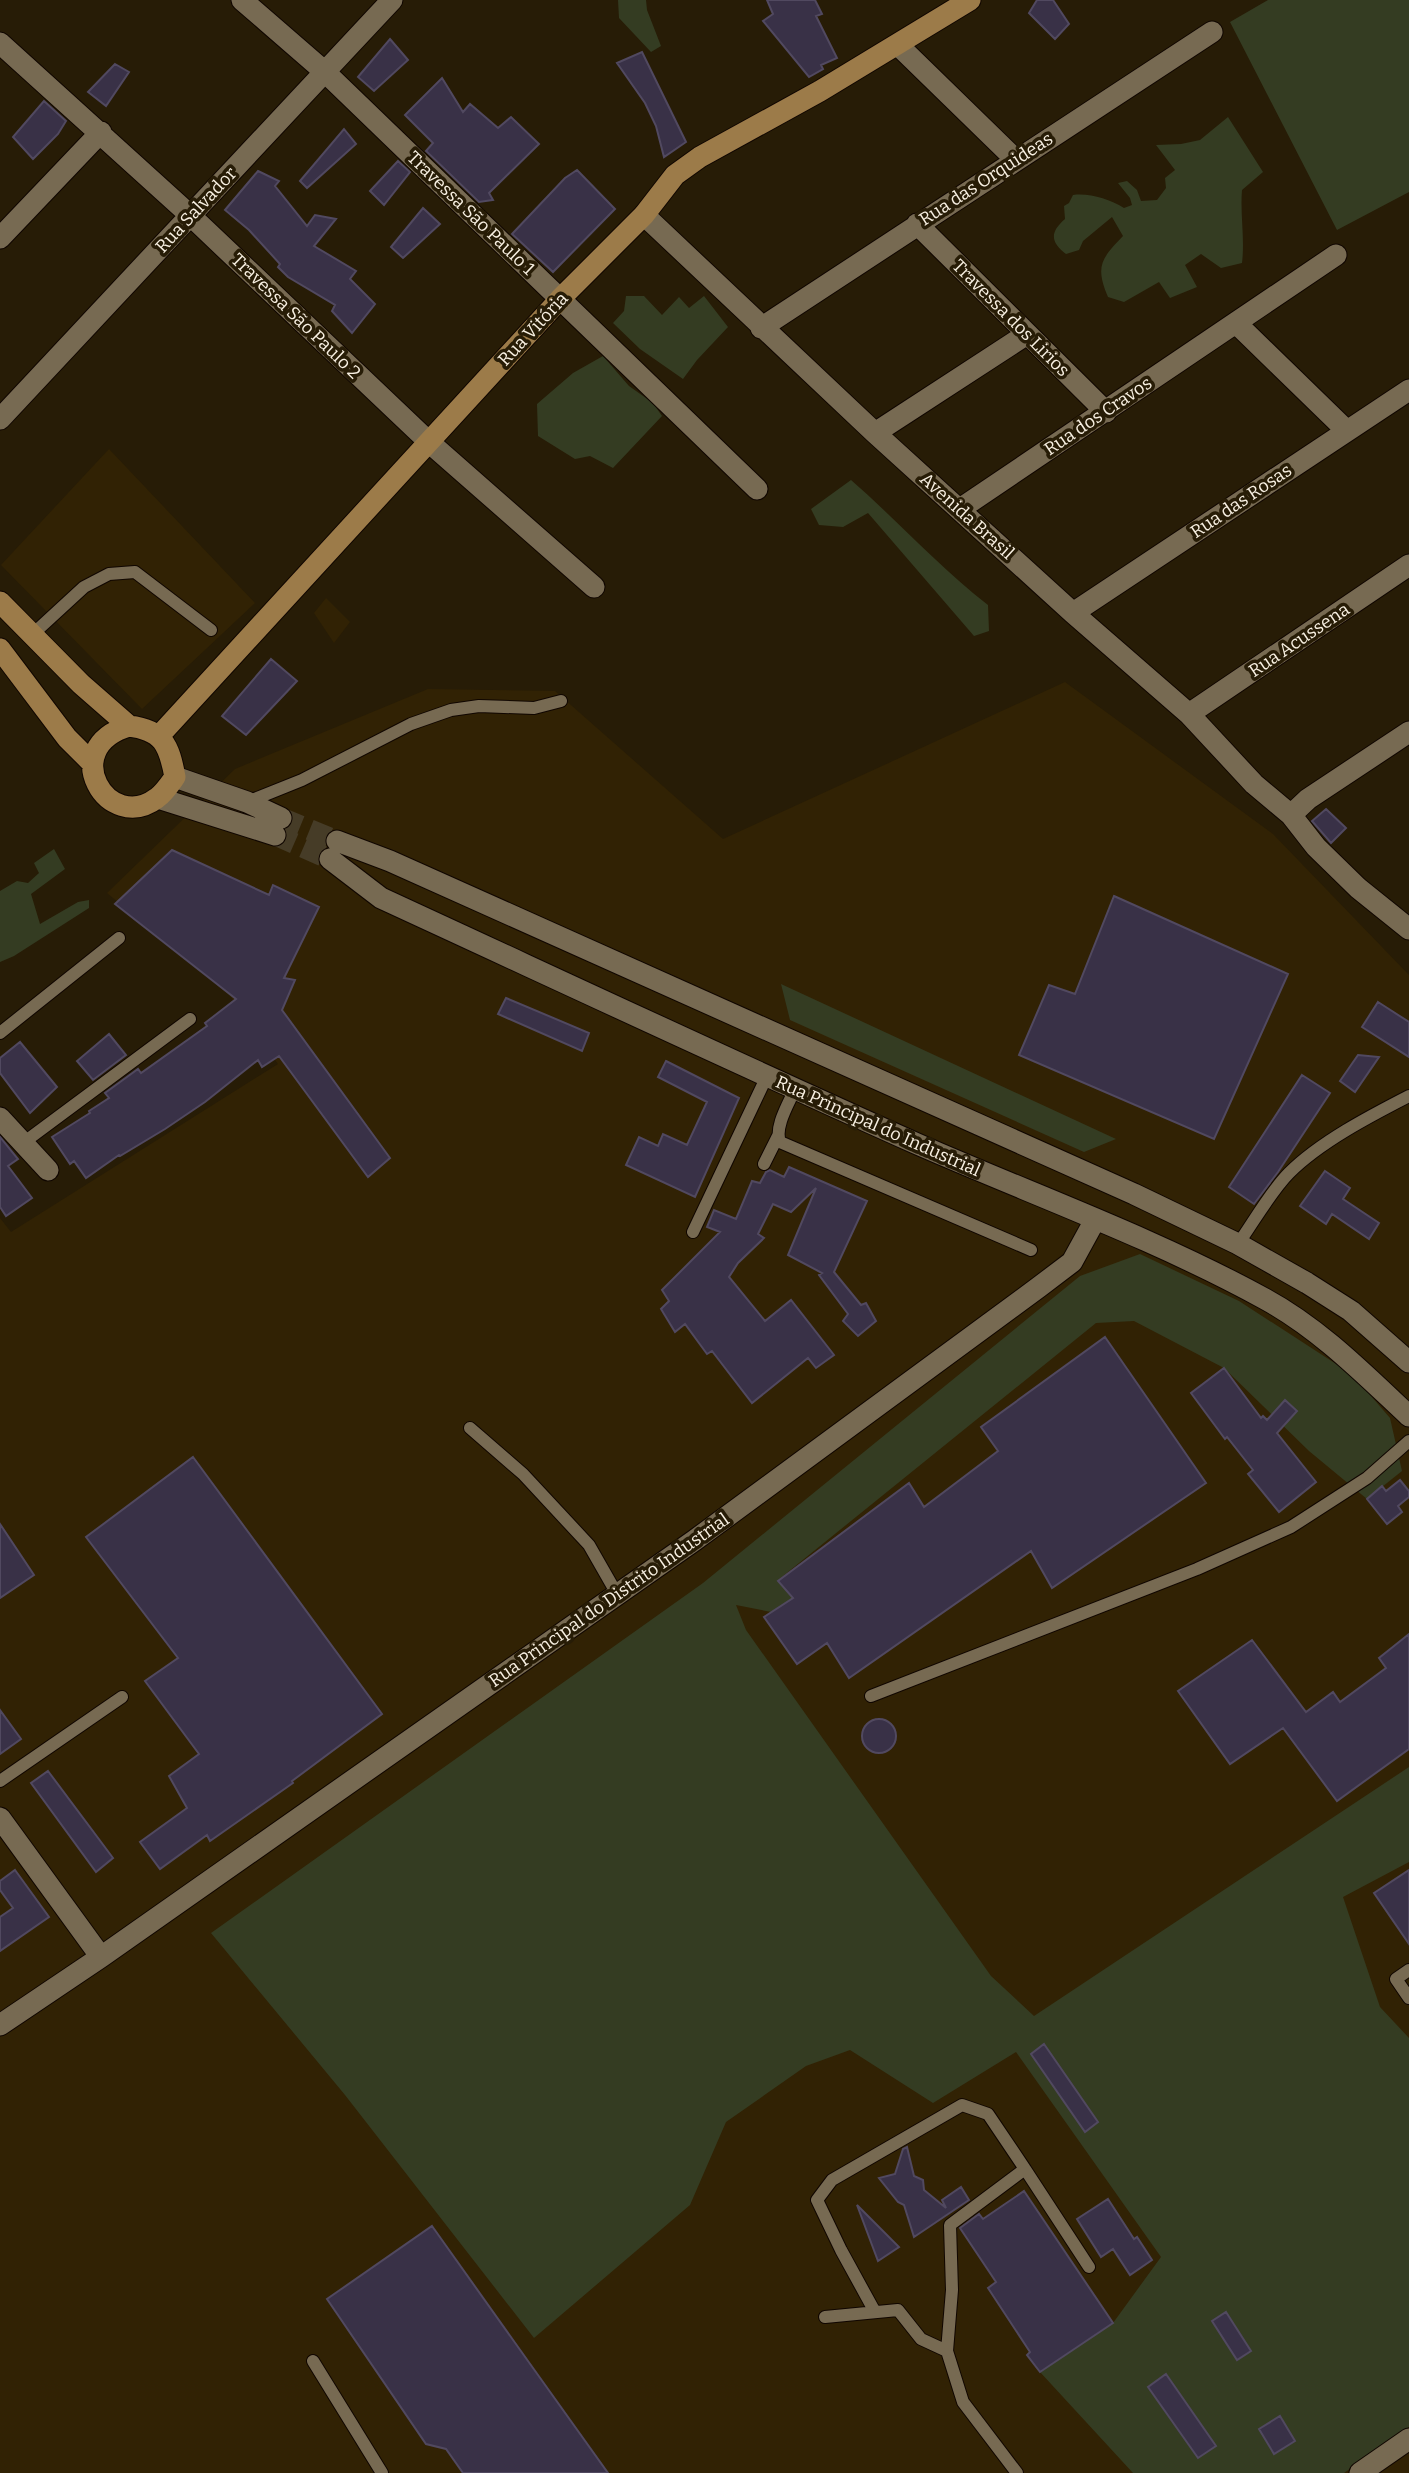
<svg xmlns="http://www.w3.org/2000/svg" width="1409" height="2473" font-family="Bitter,serif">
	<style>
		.built { fill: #312204 }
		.green { fill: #343c22 }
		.building { fill: #393147; stroke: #514960; stroke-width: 2 }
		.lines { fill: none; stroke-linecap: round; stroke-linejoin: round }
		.street-tunnel { stroke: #463c27; stroke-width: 21; stroke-dasharray: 21 10; stroke-linecap: butt }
		.lane-casing { stroke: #100600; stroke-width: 14 }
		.street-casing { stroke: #100600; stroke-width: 23 }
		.secondary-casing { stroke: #100600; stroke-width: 23 }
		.lane { stroke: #776a52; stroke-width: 12 }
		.street { stroke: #776a52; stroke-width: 21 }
		.secondary { stroke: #9c7b49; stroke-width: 21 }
		.labels { text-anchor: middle; stroke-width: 7; stroke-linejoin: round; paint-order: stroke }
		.street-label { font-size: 18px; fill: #f8f0e2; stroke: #271c06 }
	</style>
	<rect width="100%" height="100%" fill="#271c06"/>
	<path class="built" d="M 109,449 L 255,603 L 142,709 L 1,565 Z
		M 326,598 L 350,622 L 334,643 L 314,613 Z
		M 1065,682 L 1273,834 L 1409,975 L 1409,2473 L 0,2473 L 0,1218 L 11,1232 L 278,1064 L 230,996 L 107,893 L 235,769 L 428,689 L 555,691 L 723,839 Z"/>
	<path class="green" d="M 618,0 L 646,0 L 647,10 L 661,46 L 651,52 L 619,18 Z
		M 1268,0 L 1409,0 L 1409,192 L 1337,230 L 1230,22 Z
		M 1228,117 L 1263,172 L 1242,190 C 1240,215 1245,238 1242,263 L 1221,268 L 1201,254 L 1185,265 L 1197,287 L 1170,298 L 1159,282 L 1124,302 L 1108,297 C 1095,266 1101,259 1123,236 L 1112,217 L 1083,241 L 1079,250 L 1066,254 C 1050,242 1050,232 1065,219 L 1064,206 L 1069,203 L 1073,195 C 1090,193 1109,199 1124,208 L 1132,205 L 1130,198 L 1118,183 L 1127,181 L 1137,190 L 1141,201 L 1157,200 L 1166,188 L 1165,178 L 1175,170 L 1156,145 L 1181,144 L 1200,140 Z
		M 626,296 L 644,296 L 662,315 L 679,297 L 689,308 L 704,296 L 728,327 L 697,360 L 683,379 L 640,349 L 613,323 L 624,311 Z
		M 603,356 L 629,386 L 653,403 L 662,416 L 613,468 L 590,456 L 575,459 L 538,436 L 537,404 L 573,373 Z
		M 851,480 C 898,521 939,567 988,605 L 989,631 L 974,636 L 868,513 L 843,527 L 819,525 L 811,509 Z
		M 54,849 L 65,869 L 31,894 L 40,924 L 78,902 L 89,900 L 89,908 L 14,956 L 0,962 L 0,891 L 17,881 L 28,883 L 39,873 L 34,863 Z
		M 781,984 L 1116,1139 L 1084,1152 L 790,1020 Z
		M 1140,1254 L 1239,1301 L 1353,1375 L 1390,1418 L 1402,1471 L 1367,1499 L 1309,1451 L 1224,1368 L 1134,1321 L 1096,1323 L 778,1580 L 793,1598 L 771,1612 L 736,1605 L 746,1630 L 991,1976 L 1034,2016 L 1409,1767 L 1409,1862 L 1343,1897 L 1380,2007 L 1409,2038 L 1409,2427 L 1344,2473 L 1133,2473 L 1040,2372 L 1113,2323 L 1161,2257 L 1016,2052 L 933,2103 L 850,2050 L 806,2066 L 726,2122 L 690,2205 L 534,2338 L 345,2095 L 211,1933 L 703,1583 L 1080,1276 Z"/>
	<path class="building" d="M 767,0 L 815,0 L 822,14 L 816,16 L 837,58 L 821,65 L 823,69 L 809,77 L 763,21 L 773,14 Z
		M 1037,0 L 1053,0 L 1069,24 L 1055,39 L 1029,13 Z
		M 390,39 L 408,60 L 374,91 L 358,77 Z
		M 642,52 L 686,142 L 664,157 L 656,126 L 645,103 L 617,63 Z
		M 115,64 L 129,72 L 106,106 L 88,92 Z
		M 442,78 L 463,112 L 470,104 L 498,128 L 511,117 L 539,144 L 489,193 L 493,200 L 479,202 L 426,151 L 433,143 L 405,115 Z
		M 44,101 L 66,121 L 58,134 L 33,159 L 13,137 Z
		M 344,129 L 356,144 L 307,188 L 300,181 Z
		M 398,161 L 410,172 L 384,205 L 370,191 Z
		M 577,170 L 615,209 L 553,272 L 512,234 L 565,178 Z
		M 258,171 L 279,181 L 275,186 L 307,226 L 315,215 L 336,219 L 314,246 L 356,271 L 350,279 L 375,304 L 352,333 L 332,311 L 335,305 L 288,277 L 278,267 L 280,264 L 249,230 L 225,210 Z
		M 423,208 L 440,224 L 403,258 L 391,247 Z
		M 271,659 L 297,681 L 246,735 L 222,716 Z
		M 1326,809 L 1346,828 L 1331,843 L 1312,821 Z
		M 172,850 L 269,895 L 273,885 L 319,907 L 284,978 L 295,980 L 282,1010 L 390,1158 L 368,1177 L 279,1056 L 262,1067 L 258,1060 L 205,1102 L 165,1129 L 120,1156 L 119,1155 L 86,1178 L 74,1161 L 70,1164 L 52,1137 L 90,1113 L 89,1111 L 109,1098 L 105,1093 L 138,1069 L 141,1073 L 207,1026 L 205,1023 L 236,999 L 115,904 Z
		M 1114,896 L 1288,974 L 1214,1139 L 1019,1055 L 1049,985 L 1075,994 Z
		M 506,998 L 589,1033 L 582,1051 L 498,1014 Z
		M 1378,1002 L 1409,1022 L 1409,1057 L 1362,1027 Z
		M 109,1034 L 126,1055 L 93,1080 L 77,1061 Z
		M 20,1042 L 57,1087 L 30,1113 L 0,1073 L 0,1058 Z
		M 1358,1055 L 1379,1057 L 1355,1092 L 1340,1081 Z
		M 666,1061 L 739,1098 L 695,1197 L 626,1165 L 639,1137 L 658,1146 L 663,1134 L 687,1145 L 707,1102 L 658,1077 Z
		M 1302,1075 L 1330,1093 L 1278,1172 L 1254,1204 L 1229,1187 Z
		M 0,1137 L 18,1159 L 8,1166 L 32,1198 L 6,1216 L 0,1207 Z
		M 789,1167 L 867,1201 L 834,1272 L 861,1305 L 866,1303 L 876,1321 L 858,1336 L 843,1321 L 848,1314 L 819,1275 L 822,1273 L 788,1255 L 816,1188 L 791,1212 L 773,1204 L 758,1234 L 764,1238 L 738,1263 L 729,1277 L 765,1321 L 791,1300 L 834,1355 L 816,1368 L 808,1358 L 752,1403 L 712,1351 L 707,1354 L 685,1324 L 675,1332 L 661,1309 L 669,1301 L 662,1290 L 720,1232 L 707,1227 L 714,1210 L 736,1219 L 752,1181 L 760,1183 L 766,1172 L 770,1170 L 784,1177 Z
		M 1325,1171 L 1350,1188 L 1343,1199 L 1379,1223 L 1369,1239 L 1332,1214 L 1326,1224 L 1300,1206 Z
		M 1105,1337 L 1206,1483 L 1052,1588 L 1031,1551 L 849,1678 L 827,1643 L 797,1664 L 764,1617 L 793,1598 L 778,1581 L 909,1483 L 924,1507 L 998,1451 L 981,1427 Z
		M 1224,1368 L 1261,1418 L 1263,1416 L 1267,1420 L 1285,1400 L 1297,1411 L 1277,1433 L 1316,1482 L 1279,1512 L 1248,1474 L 1253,1470 L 1227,1437 L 1225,1439 L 1191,1393 Z
		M 193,1457 L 382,1714 L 292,1781 L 293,1783 L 210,1841 L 207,1835 L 160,1869 L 140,1842 L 187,1808 L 169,1776 L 199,1754 L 145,1681 L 178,1658 L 86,1537 Z
		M 1400,1480 L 1409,1491 L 1409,1497 L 1398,1506 L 1402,1512 L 1387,1524 L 1367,1499 L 1382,1486 L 1386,1491 Z
		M 0,1524 L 34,1575 L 0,1598 Z
		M 1409,1634 L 1409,1749 L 1337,1801 L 1283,1728 L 1230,1764 L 1178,1691 L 1252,1640 L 1306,1712 L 1333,1692 L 1340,1702 L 1386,1668 L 1379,1658 Z
		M 0,1710 L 21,1739 L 0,1754 Z
		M862 1736a17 17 0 1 1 34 0a17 17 0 1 1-34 0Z
		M 48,1771 L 113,1858 L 96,1872 L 31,1783 Z
		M 15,1870 L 49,1917 L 0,1951 L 0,1917 L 13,1908 L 0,1890 L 0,1881 Z
		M 1409,1870 L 1409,1944 L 1374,1893 Z
		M 1044,2044 L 1098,2122 L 1085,2132 L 1031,2054 Z
		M 907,2147 L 914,2176 L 923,2180 L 924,2190 L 946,2208 L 942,2200 L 961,2187 L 969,2200 L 914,2237 L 904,2205 L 898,2202 L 879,2178 L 895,2174 L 903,2149 Z
		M 1024,2191 L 1113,2323 L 1040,2372 L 1027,2355 L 1030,2352 L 988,2288 L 996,2282 L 960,2228 L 979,2214 L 983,2219 Z
		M 1108,2199 L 1134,2239 L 1137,2237 L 1152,2260 L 1130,2275 L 1113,2249 L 1101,2257 L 1077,2219 Z
		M 857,2205 L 899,2247 L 878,2261 Z
		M 432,2226 L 528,2361 L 608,2473 L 463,2473 L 446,2449 L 426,2444 L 327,2299 Z
		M 1226,2312 L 1251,2351 L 1237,2360 L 1212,2321 Z
		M 1166,2374 L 1216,2446 L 1198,2458 L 1148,2387 Z
		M 1280,2416 L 1295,2441 L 1274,2454 L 1259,2429 Z"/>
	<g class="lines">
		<path class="street-tunnel" d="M 281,818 L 337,841
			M 275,835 L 330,859"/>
		<g class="lane-casing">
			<path id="lane" d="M 34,633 L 84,587 L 109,574 L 135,572 L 211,630
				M 247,802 L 302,780 L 411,724 L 451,710 L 479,706 L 534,708 L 561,701
				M 0,1033 L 119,938
				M 795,1089 C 789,1103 774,1127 780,1142 L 1031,1250
				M 23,1143 L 190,1019
				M 764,1164 L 778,1136
				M 693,1232 L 767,1076
				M 1238,1244 C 1253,1223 1271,1191 1289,1173 C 1320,1142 1370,1116 1409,1096
				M 470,1428 L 523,1474 L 589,1545 L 617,1594
				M 871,1696 L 1197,1569 L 1291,1527 L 1367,1478 L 1409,1441
				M 0,1781 L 122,1697
				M 1409,1970 L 1396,1979 L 1409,1998
				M 875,2312 L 841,2250 L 817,2200 L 832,2180 L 962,2105 L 988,2114 L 1025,2169
				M 825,2317 L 898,2310 L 921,2339 L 947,2351
				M 313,2361 L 382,2473
				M 1017,2473 L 963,2402 L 947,2351 L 952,2290 L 950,2225 L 1025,2169 L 1089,2267"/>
		</g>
		<g class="street-casing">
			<path id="street" d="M 242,0 L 325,72 L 757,489
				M 0,43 L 191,216 L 430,443 L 594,587
				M 898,45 L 1016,160
				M 644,215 L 875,433 L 1073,613 L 1189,714 L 1254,784 L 1291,815 L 1316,847 L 1358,888 L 1409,929
				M 917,224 L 1106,412
				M 0,238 L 101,132
				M 1236,323 L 1347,431
				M 761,328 L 1212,32
				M 0,419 L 392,0
				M 875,433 L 1027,334
				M 960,509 L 1336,255
				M 1073,613 L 1409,390
				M 1189,714 L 1409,565
				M 175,777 L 247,802 L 281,818
				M 158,798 L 275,835
				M 1291,815 L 1308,799 L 1409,732
				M 337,841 L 390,861 L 1134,1194 L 1238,1244 L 1307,1283 L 1351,1311 L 1409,1362
				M 330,859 L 381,898 C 559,980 736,1063 915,1143 C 1031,1194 1154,1238 1265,1299 C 1320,1329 1364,1374 1409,1416
				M 0,1118 L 48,1170
				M 0,1818 L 101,1957
				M 0,2025 L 101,1957 L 695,1540 L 1039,1287 L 1072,1262 L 1095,1220
				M 1360,2473 L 1409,2439"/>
		</g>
		<g class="secondary-casing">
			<path id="secondary" d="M 0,602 L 81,684 L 129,726
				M 0,649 L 67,738 L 92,763
				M 129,726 C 163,730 169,745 175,777 C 170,784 164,793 157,798 C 108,835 56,748 129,726 Z
				M 159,736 L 560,299 L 644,215 L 675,175 L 700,157 L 820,91 L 970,0"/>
		</g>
		<use href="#lane" class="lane"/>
		<use href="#street" class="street"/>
		<use href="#secondary" class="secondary"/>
	</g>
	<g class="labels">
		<g class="street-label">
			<text transform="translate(986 179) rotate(-33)" y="6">Rua das Orquideas</text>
			<text transform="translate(196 210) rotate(-47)" y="6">Rua Salvador</text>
			<text transform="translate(471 213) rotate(44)" y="6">Travessa São Paulo 1</text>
			<text transform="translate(296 316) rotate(44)" y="6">Travessa São Paulo 2</text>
			<text transform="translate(1011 318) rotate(45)" y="6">Travessa dos Lirios</text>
			<text transform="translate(533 329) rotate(-47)" y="6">Rua Vitória</text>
			<text transform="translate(1098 416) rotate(-34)" y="6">Rua dos Cravos</text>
			<text transform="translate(1241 501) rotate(-34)" y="6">Rua das Rosas</text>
			<text transform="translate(967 516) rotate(42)" y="6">Avenida Brasil</text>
			<text transform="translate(1299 640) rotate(-34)" y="6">Rua Acussena</text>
			<text transform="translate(878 1126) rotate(24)" y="6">Rua Principal do Industrial</text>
			<text transform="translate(609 1600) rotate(-35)" y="6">Rua Principal do Distrito Industrial</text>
		</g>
	</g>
</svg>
